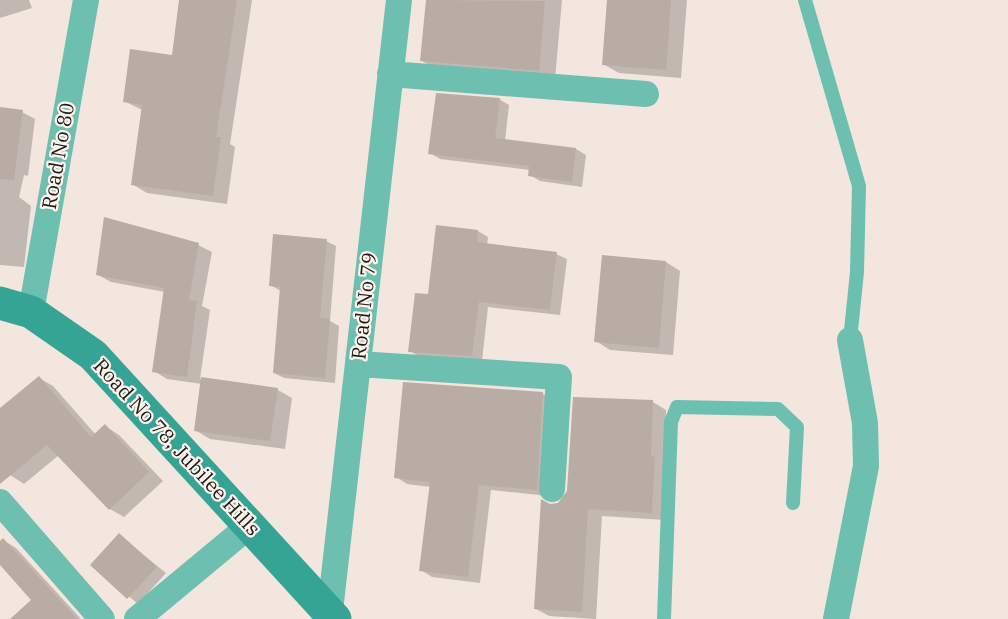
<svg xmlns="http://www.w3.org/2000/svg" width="1008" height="619" font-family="'IBM Plex Serif',serif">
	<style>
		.shadow { fill: #0003 }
		.building { fill: #b9aca5 }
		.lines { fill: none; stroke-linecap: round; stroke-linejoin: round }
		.lane { stroke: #6dbfb0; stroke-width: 14 }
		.street { stroke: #6dbfb0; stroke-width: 26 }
		.secondary { stroke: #35a494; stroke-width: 33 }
		.labels { text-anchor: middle; stroke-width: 4.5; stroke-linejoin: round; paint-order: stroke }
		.street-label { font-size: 20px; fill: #1f1a17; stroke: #fff4ed }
	</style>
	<rect width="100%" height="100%" fill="#f3e6de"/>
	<path class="shadow" d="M 0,0 L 29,0 L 32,8 L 0,18 Z
		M 181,0 L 252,0 L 230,144 L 235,147 L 227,204 L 147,193 L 132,184 L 142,110 L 124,101 L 173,57 Z
		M 427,0 L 562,0 L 555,79 L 438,70 L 422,61 Z
		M 609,0 L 687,0 L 681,78 L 619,73 L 603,64 Z
		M 499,99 L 509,105 L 505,141 L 576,149 L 586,155 L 582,187 L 540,181 L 530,175 L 530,170 L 440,159 L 430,153 Z
		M 0,109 L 22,112 L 35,119 L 28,176 L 24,175 L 19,197 L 31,206 L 24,267 L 0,265 Z
		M 478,231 L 488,237 L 487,245 L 556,254 L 567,259 L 560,315 L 488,307 L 482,361 L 420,357 L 410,351 L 429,296 Z
		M 326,241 L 336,246 L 330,321 L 339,326 L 335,383 L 284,378 L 274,373 L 281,291 L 270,285 Z
		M 198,245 L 212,252 L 202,306 L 210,310 L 200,379 L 278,390 L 292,398 L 285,449 L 210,439 L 195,430 L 202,384 L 167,379 L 154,371 L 165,292 L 111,282 L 98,275 Z
		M 666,262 L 680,271 L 673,355 L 610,350 L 596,341 Z
		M 39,378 L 53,386 L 96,435 L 105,426 L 119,435 L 163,481 L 124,517 L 110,509 L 59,455 L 24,484 L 10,475 L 0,464 L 0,410 Z
		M 543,394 L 555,400 L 549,496 L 491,490 L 480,583 L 432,577 L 421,570 L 431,487 L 407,484 L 396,477 Z
		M 653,402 L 666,410 L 665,520 L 602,516 L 596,619 L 549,616 L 536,609 L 550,505 L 559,504 Z
		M 119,535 L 166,573 L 138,604 L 92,565 Z
		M 3,540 L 16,548 L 81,619 L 12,619 L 34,600 L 0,562 L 0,543 Z"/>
	<path class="building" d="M 179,0 L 237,0 L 216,137 L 221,137 L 213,196 L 131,185 L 142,105 L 123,102 L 130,49 L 172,55 Z
		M 426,0 L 545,1 L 539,71 L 420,61 Z
		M 607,0 L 671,0 L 666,70 L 602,65 Z
		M 436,93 L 500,98 L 495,138 L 576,148 L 572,182 L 528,176 L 529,166 L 428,154 Z
		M 0,107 L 23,110 L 14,180 L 0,179 Z
		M 104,217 L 199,243 L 189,300 L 197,301 L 187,377 L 152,372 L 164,288 L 96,275 Z
		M 436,225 L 478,230 L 477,242 L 557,252 L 550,310 L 479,302 L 472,356 L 408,352 L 415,293 L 428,294 Z
		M 273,234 L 327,239 L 320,318 L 330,319 L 325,378 L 273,373 L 280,287 L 269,286 Z
		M 602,255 L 666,261 L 659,348 L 594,342 Z
		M 39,376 L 91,437 L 105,424 L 149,472 L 109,510 L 47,445 L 0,484 L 0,408 Z
		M 201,377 L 278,388 L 270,441 L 194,431 Z
		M 403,382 L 543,392 L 537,490 L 479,485 L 468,577 L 419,571 L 430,482 L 394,478 Z
		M 573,397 L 653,400 L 651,456 L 655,457 L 652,513 L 588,509 L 582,612 L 534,609 L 541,499 L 550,504 L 558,503 L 567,491 Z
		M 119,533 L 157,567 L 127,599 L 90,565 Z
		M 3,538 L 77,619 L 10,619 L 31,600 L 0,565 L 0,541 Z"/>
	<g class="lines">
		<path class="lane" d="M 805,0 L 859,186 L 857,272 L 850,340
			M 664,619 L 671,422 L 677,407 L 778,409 L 797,427 L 793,503"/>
		<path class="street" d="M 390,74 L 646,94
			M 31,312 L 86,0
			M 358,364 L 559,377 L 552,489
			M 0,502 L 102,619
			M 330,611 L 399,0
			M 137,619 L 249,526
			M 836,619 L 866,466 L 865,423 L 850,340"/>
		<path class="secondary" d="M 0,303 L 31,312 L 93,355 L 335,619"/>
	</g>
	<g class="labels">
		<g class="street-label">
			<text transform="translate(58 156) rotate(-80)" y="7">Road No 80</text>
			<text transform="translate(364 306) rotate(-84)" y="7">Road No 79</text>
			<text transform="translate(177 447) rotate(47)" y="7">Road No 78, Jubilee Hills</text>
		</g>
	</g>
</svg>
